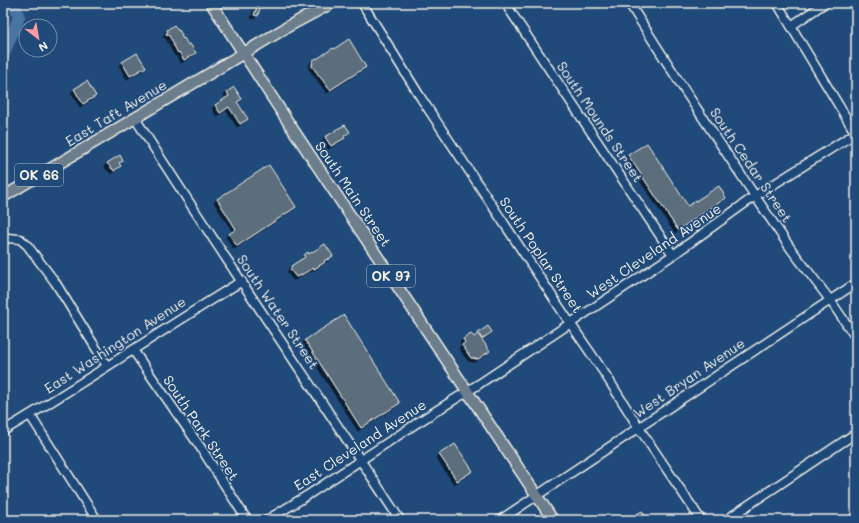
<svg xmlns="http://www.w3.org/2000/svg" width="859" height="523" font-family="Mali,sans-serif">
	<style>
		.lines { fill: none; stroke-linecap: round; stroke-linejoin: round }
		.river { stroke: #4875a3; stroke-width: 12 }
		.building { fill: #5c6d7c; stroke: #f4f1e8; filter: url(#shadow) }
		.minor-casing { stroke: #f4f1e8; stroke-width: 11 }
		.major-casing { stroke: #f4f1e8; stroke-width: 13 }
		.minor { stroke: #1f4a7a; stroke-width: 8 }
		.major { stroke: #6c7d8b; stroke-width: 10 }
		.labels { text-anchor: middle; stroke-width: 3.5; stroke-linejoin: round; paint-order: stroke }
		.shield { fill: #1f4a7a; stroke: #b4bfc7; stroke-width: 1 }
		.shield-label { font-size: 13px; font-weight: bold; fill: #f4f1e8 }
		.street-label { font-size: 14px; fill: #f4f1e8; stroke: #1f4a7a }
	</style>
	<defs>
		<filter id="shadow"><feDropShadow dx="-3" dy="3" stdDeviation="0" flood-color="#0009"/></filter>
	</defs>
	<rect width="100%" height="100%" fill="#1f4a7a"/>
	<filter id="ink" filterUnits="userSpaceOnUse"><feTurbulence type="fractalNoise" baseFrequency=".025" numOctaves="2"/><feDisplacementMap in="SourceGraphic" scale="8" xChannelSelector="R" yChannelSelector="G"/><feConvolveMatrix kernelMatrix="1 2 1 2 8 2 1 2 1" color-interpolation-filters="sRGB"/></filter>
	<g filter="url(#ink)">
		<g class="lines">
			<path class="river" d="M 3,56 L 19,17 L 14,3"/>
		</g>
		<path class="building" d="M 257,7 L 260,7 L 258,16 L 254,15 Z
			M 174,25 L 178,31 L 179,30 L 182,35 L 181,35 L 183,39 L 184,38 L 188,45 L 190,44 L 196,53 L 184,60 L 179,52 L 178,53 L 173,44 L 174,44 L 168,34 L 167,35 L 166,33 L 168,32 L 167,30 Z
			M 349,39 L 366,67 L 330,90 L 312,66 L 313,60 L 317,58 L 317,59 L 333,48 L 334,49 Z
			M 137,53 L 146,67 L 130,76 L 122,62 Z
			M 87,81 L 96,96 L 83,104 L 74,89 Z
			M 234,87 L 242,99 L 237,102 L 248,119 L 240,124 L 229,107 L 220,113 L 215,105 L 229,96 L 227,92 Z
			M 345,125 L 350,132 L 344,136 L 345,138 L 331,146 L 325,137 L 335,131 L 335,130 Z
			M 647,143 L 688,206 L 719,186 L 726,198 L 678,230 L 628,155 Z
			M 120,155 L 123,161 L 119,163 L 121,166 L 114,171 L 112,168 L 111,168 L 107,163 Z
			M 269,165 L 296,207 L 237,246 L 229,234 L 236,229 L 217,199 Z
			M 325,244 L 333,256 L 327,260 L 327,259 L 324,261 L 325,262 L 314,269 L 313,268 L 298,277 L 298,276 L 296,277 L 290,269 L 292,267 L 291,266 L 305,257 L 304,255 L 308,252 L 309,254 Z
			M 344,315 L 400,403 L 361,428 L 305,340 Z
			M 488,326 L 492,332 L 482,339 L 478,333 Z
			M 471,334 L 474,337 L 478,334 L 490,351 L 478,359 L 471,358 L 462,345 L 465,342 L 463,339 Z
			M 455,444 L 473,471 L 457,481 L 439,454 Z
			M 642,511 L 648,520 L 627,520 Z"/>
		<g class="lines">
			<g class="minor-casing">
				<path id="minor" d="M 362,3 L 421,98 L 570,323 L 605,374 L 639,428 L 701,520
					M 505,3 L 673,255
					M 629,3 L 687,94 L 755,196 L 791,249 L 830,300 L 856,338
					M 777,3 L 856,134
					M 791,26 L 825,3
					M 135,118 C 221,254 312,386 400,520
					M 3,240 L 7,238 L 20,239 L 27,245 L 55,282 L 107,366
					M 133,350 L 203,451 L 247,520
					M 30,415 L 97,520
					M 3,431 C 84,383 162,330 242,281
					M 267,520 L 308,495 L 417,423 L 479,384 L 673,255 L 755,196 L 856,133
					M 500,520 L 856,283
					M 726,520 L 856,433"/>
			</g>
			<g class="major-casing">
				<path id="major" d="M 211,3 L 292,128 L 553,520
					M 3,197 L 289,26 L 332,3"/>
			</g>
			<use href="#minor" class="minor"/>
			<use href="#major" class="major"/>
		</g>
	</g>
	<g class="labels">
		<g class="shield">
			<rect x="15" y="164" width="48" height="22" rx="3"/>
			<rect x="367" y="265" width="48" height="22" rx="3"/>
		</g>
		<g class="shield-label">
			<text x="39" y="180">OK 66</text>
			<text x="391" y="281">OK 97</text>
		</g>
		<g class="street-label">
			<text transform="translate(116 113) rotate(-31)" y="5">East Taft Avenue</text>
			<text transform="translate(600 122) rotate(56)" y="5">South Mounds Street</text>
			<text transform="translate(751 165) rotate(56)" y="5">South Cedar Street</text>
			<text transform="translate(353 194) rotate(56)" y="5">South Main Street</text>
			<text transform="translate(654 251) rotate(-34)" y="5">West Cleveland Avenue</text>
			<text transform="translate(541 255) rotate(56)" y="5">South Poplar Street</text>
			<text transform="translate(278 312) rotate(56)" y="5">South Water Street</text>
			<text transform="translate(115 345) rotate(-33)" y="5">East Washington Avenue</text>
			<text transform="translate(689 378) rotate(-34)" y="5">West Bryan Avenue</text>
			<text transform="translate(201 428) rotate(56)" y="5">South Park Street</text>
			<text transform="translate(360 445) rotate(-33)" y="5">East Cleveland Avenue</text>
		</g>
	</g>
	<rect width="859" height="523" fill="none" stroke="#1f4a7a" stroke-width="16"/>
	<rect x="8" y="8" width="843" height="507" fill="none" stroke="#f4f1e8" stroke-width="1.5" filter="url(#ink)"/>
	<g transform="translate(38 38) rotate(149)"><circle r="19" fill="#1f4a7a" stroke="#748da6"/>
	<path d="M0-3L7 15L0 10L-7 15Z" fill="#ff9aa2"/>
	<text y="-6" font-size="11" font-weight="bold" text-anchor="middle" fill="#f4f1e8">N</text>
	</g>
</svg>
